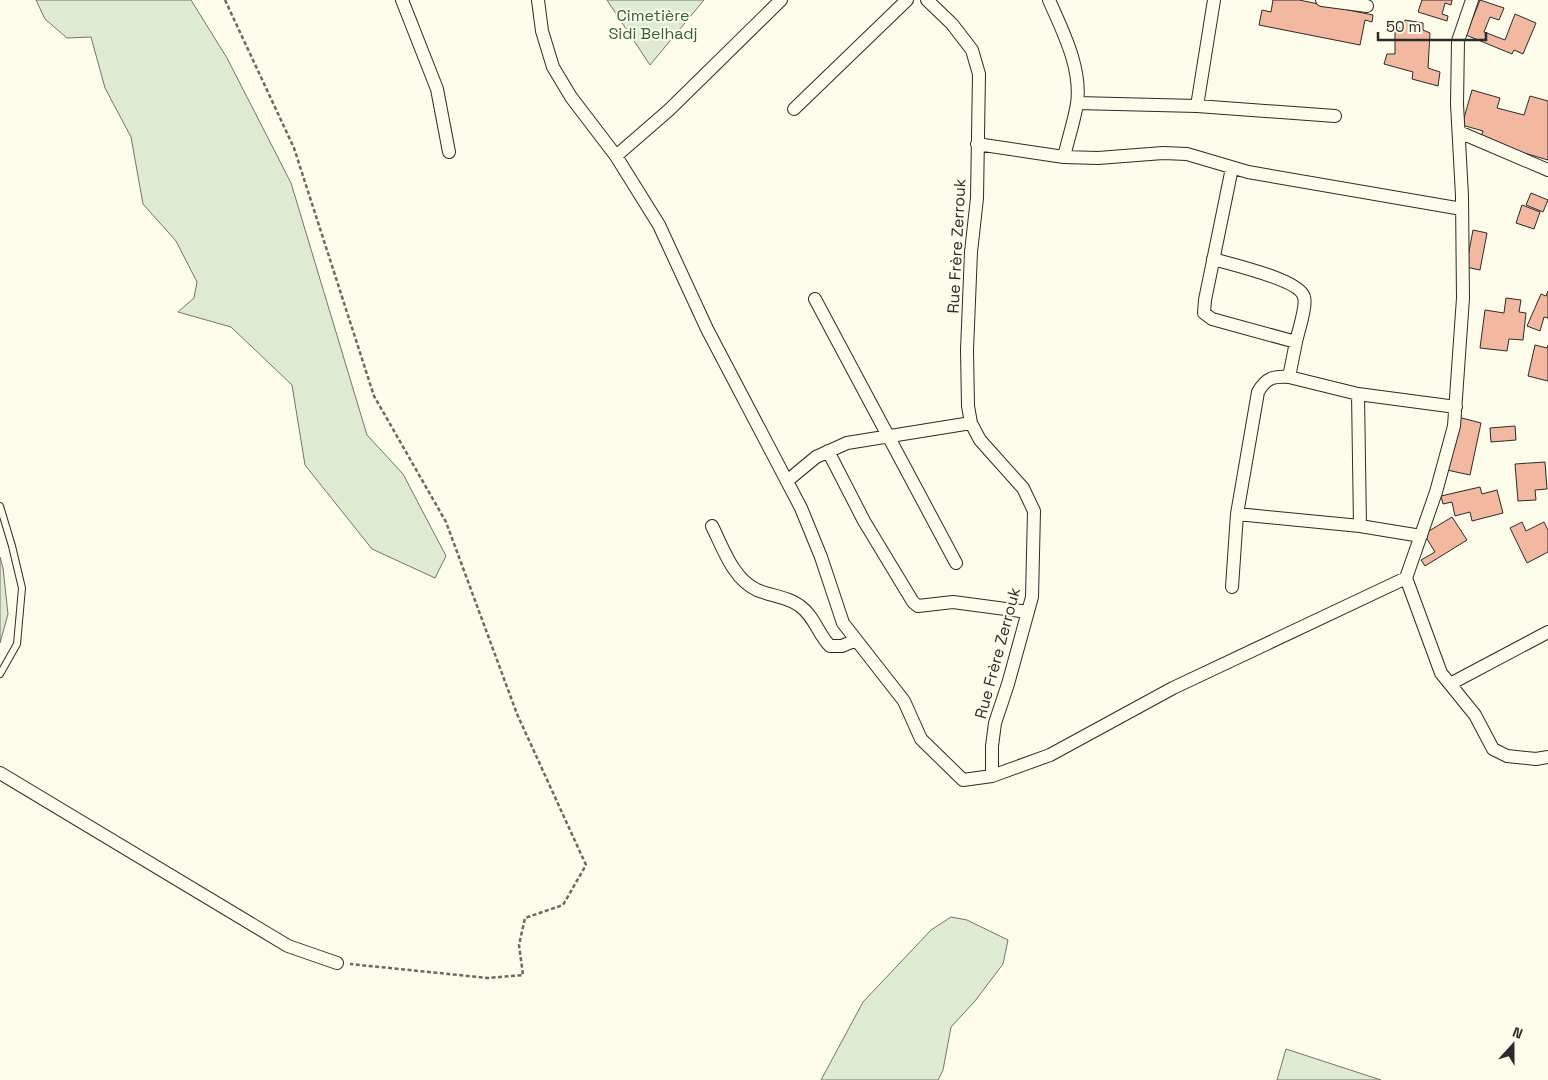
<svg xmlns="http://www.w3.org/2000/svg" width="1548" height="1080" font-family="'Space Grotesk',sans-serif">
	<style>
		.green { fill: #deebd1; stroke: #74746e }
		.building { fill: #f2b8a0; stroke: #2b2b2b }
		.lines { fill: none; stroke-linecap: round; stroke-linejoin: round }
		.service-casing { stroke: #2b2b2b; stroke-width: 8 }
		.minor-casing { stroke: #2b2b2b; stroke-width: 14 }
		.path { stroke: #6a6964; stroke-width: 2.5; stroke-dasharray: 4 2.5; stroke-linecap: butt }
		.service { stroke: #fdfbea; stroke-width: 6 }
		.minor { stroke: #fdfbea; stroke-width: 12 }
		.labels { text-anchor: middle; stroke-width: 4; stroke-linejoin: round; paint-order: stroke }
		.park-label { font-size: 16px; fill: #34623c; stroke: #fdfbea }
		.street-label { font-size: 16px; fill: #2b2b2b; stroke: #fdfbea }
	</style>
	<rect width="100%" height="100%" fill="#fdfbea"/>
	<path class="green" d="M 36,0 L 191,0 L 227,58 L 291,183 L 367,435 L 403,474 L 446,556 L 435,578 L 372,549 L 305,465 L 292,385 L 231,327 L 178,312 L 194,298 L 197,282 L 176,241 L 143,204 L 131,137 L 105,88 L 91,37 L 67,38 L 45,19 Z
		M 607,0 L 704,0 L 650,65 Z
		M 0,557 L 3,568 L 8,614 L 0,643 Z
		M 951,917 L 967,920 L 1008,940 L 1003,964 L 975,1001 L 951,1027 L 943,1070 L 938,1080 L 821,1080 L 863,1002 L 931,930 Z
		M 1286,1049 L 1381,1080 L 1277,1080 Z"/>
	<path class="building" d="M 1273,0 L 1299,0 L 1373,15 L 1372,22 L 1365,20 L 1360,45 L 1259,25 L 1262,10 L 1271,12 Z
		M 1422,0 L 1452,0 L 1451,5 L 1445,3 L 1442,14 L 1448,16 L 1447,21 L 1418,12 Z
		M 1480,0 L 1504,8 L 1499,20 L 1490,17 L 1484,32 L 1505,40 L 1515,14 L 1536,23 L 1523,54 L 1514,50 L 1512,54 L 1466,35 Z
		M 1405,20 L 1423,23 L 1423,30 L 1430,33 L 1428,68 L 1440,72 L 1438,86 L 1412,79 L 1413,72 L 1384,64 L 1387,54 L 1395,54 L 1395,28 L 1403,28 Z
		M 1472,90 L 1500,98 L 1497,108 L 1524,115 L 1530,96 L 1548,101 L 1548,160 L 1480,140 L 1483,131 L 1462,125 Z
		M 1531,193 L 1548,200 L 1543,212 L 1526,205 Z
		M 1522,205 L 1540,212 L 1534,229 L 1516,223 Z
		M 1473,230 L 1487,233 L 1480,270 L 1466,267 Z
		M 1548,291 L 1548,318 L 1544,317 L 1540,331 L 1527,326 L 1541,294 L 1546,296 Z
		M 1506,298 L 1521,300 L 1519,312 L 1526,313 L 1523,340 L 1509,339 L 1507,351 L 1480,348 L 1485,310 L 1504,313 Z
		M 1535,345 L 1547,348 L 1548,345 L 1548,381 L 1528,376 Z
		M 1458,417 L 1481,423 L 1470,475 L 1447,470 Z
		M 1515,426 L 1516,440 L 1491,442 L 1490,428 Z
		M 1545,462 L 1547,489 L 1535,490 L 1536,500 L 1518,501 L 1515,464 Z
		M 1480,487 L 1482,494 L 1497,490 L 1503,513 L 1472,521 L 1470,512 L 1455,516 L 1452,502 L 1443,504 L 1441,496 Z
		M 1452,517 L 1467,540 L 1425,566 L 1421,560 L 1435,552 L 1424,534 Z
		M 1522,522 L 1526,531 L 1544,522 L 1548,530 L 1548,552 L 1527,563 L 1510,528 Z"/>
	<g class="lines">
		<g class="service-casing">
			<path id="service" d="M 0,506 L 12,546 L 22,588 L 17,644 L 0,674"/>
		</g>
		<g class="minor-casing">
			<path id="minor" d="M 402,0 L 437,89 L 449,152
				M 538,0 L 542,31 L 553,67 L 571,97 L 616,156 L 659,225 L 707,329 L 801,508 L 821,557 L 843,623 L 904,701 L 921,739 L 963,780 L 992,776
				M 927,0 L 952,24 L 972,50 L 979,74 L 977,198 L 971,252 L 967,350 L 968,406 L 971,423 L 980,440 L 1023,488 L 1034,511 L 1032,597 L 1008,684 L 995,723 L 992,746 L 992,776 L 1050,755 L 1173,688 L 1406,578
				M 1049,0 C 1063,32 1082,68 1077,104 C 1074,122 1068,139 1064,157
				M 1322,0 L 1367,6
				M 1472,0 L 1458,41 L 1457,104 L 1462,196 L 1463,298 L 1454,426 L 1436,492 L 1406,578 L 1441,673 L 1475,715 L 1493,749 L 1507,756 L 1536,759 L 1548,757
				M 1077,103 L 1197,106 L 1335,116
				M 1197,106 L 1214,0
				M 794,109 L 907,0
				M 1459,132 L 1548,170
				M 977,144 L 1064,157 L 1098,158 L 1163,153 L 1187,154 L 1248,172 L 1462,209
				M 616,156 L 669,110 L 781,0
				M 1232,168 L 1205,300 L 1204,313 L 1212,319 L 1296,342 L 1289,377 L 1358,394 L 1456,407
				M 1213,259 C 1231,264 1300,280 1304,297 C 1307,306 1298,332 1296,342
				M 815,299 L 956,563
				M 1358,394 L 1360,526 L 1421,536
				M 828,451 L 864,521 L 913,602 L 918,606 L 953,602 L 1028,612
				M 787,481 L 816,457 L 847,443 L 971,423
				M 1237,514 L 1258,392 C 1266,378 1273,376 1289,377
				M 712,526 C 723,548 733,579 757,590 C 771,596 789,597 800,606 C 815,617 818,634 830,646 L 842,646 L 856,640
				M 1232,587 L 1237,514 L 1360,526
				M 1450,684 L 1548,632
				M 0,773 L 288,946 L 337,963"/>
		</g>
		<path class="path" d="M 225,0 L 294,148 L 374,396 L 446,522 L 517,714 L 586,865 L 563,905 L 525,918 L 519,945 L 523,975 L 488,978 L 350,964"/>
		<use href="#service" class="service"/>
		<use href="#minor" class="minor"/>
	</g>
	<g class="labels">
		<g class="park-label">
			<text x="653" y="21">Cimetière<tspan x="653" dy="18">Sidi Belhadj</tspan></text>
		</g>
		<g class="street-label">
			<text transform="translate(956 246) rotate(-87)" y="6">Rue Frère Zerrouk</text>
			<text transform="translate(997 653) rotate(-75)" y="6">Rue Frère Zerrouk</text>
		</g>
	</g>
	<g transform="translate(1513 1045) rotate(21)" stroke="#fdfbea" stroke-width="4" paint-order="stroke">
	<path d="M0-4L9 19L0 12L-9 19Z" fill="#2b2b2b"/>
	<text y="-8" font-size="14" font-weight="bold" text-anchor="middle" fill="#2b2b2b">N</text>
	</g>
	<path d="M1378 32v8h108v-8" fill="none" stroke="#2b2b2b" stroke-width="2.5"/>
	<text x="1386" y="32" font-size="15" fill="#2b2b2b" stroke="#fdfbea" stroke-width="4" paint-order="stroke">50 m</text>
</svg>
